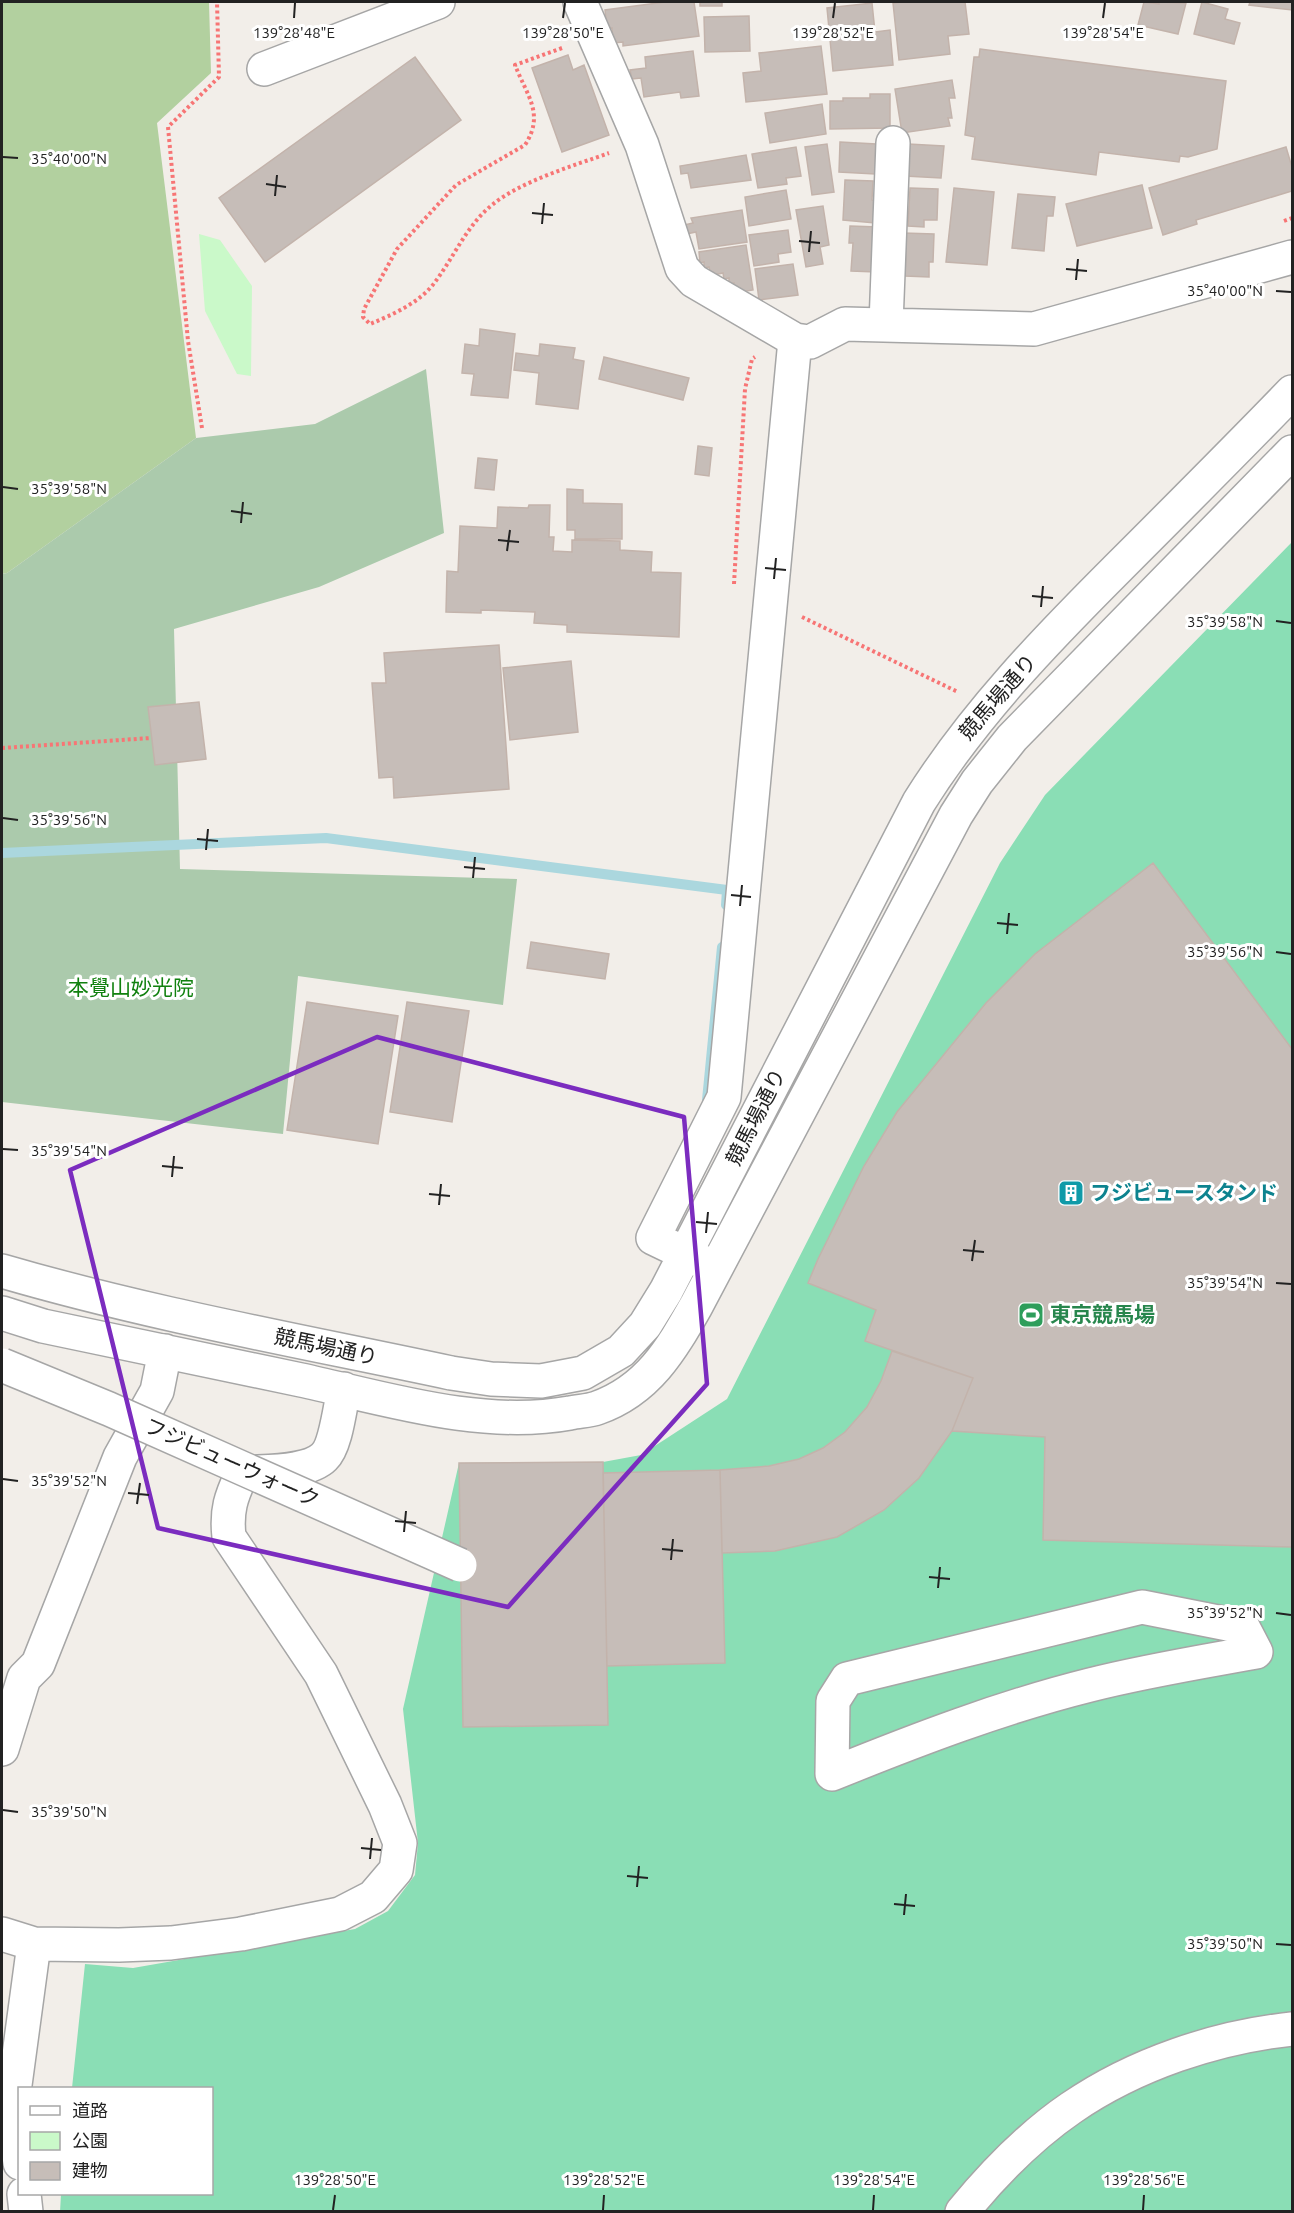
<svg xmlns="http://www.w3.org/2000/svg" width="1294" height="2213" font-family="Ubuntu,'Noto Sans JP',sans-serif">
	<style>
		.forest { fill: #b2d09f }
		.cemetery { fill: #abcaac }
		.park { fill: #caf9c9 }
		.pitch { fill: #8adeb5 }
		.lines { fill: none; stroke-linecap: round; stroke-linejoin: round }
		.stream { stroke: #abd7de; stroke-width: 10 }
		.building { fill: #c6bdb8; stroke: #c3b3ab; stroke-width: 1.5 }
		.minor-casing { stroke: #a6a6a6; stroke-width: 36 }
		.path { stroke: #f77575; stroke-width: 4; stroke-dasharray: 3 3; stroke-linecap: butt }
		.minor { stroke: #fff; stroke-width: 33 }
		.minor-bridge-casing { stroke: #a6a6a6; stroke-width: 36; stroke-linecap: butt }
		.minor-bridge { stroke: #fff; stroke-width: 33 }
		.marked { fill: none; stroke: #7b2cbf; stroke-width: 4.5; stroke-linejoin: round }
		.ticks { fill: none; stroke: #222; stroke-width: 2 }
		.labels { text-anchor: middle; stroke-width: 6; stroke-linejoin: round; paint-order: stroke }
		.street-label { font-size: 21px; fill: #222; stroke: #fff }
		.park-label { font-size: 21px; fill: #11810f; stroke: #fff }
		.culture-label { font-size: 21px; font-weight: bold; fill: #0d838f; stroke: #fff; text-anchor: start }
		.leisure-label { font-size: 21px; font-weight: bold; fill: #27864d; stroke: #fff; text-anchor: start }
		.ticks-label { font-size: 15px; text-anchor: middle; fill: #222; stroke: #fff; stroke-width: 6; stroke-linejoin: round; paint-order: stroke }
	</style>
	<rect width="100%" height="100%" fill="#f2eee9"/>
	<path class="forest" d="M 2,2 L 209,2 L 211,73 L 157,123 L 196,438 L 7,573 L 2,574 Z"/>
	<path class="cemetery" d="M 426,369 L 444,533 L 319,587 L 174,629 L 180,869 L 517,879 L 503,1005 L 298,976 L 283,1134 L 2,1102 L 2,574 L 7,573 L 196,438 L 315,424 Z"/>
	<path class="park" d="M 199,234 L 220,240 L 252,286 L 251,376 L 237,374 L 205,311 Z"/>
	<path class="pitch" d="M 1292,542 L 1292,2211 L 60,2212 L 61,2194 L 212,2194 L 212,2088 L 72,2088 L 85,1964 L 133,1968 L 355,1929 L 388,1911 L 415,1875 L 418,1843 L 403,1709 L 459,1463 L 603,1462 L 641,1455 L 727,1399 L 1000,863 L 1045,795 Z"/>
	<g class="lines">
		<path class="stream" d="M 2,853 L 326,838 L 727,890 L 726,905
			M 707,1100 L 722,947"/>
	</g>
	<path class="building" d="M 665,2 L 694,2 L 699,36 L 623,46 L 623,42 L 613,43 L 612,28 L 607,29 L 605,10 Z
		M 700,2 L 722,2 L 722,6 L 700,6 Z
		M 902,2 L 965,2 L 969,34 L 948,36 L 950,54 L 899,60 L 893,3 Z
		M 1144,2 L 1159,4 L 1159,2 L 1186,3 L 1178,34 L 1138,25 Z
		M 1202,2 L 1228,9 L 1225,19 L 1240,23 L 1234,44 L 1194,34 Z
		M 1250,2 L 1292,2 L 1292,10 L 1249,5 Z
		M 872,3 L 875,32 L 890,30 L 893,65 L 833,71 L 827,8 Z
		M 749,16 L 750,51 L 705,52 L 704,17 Z
		M 821,46 L 827,94 L 746,102 L 743,73 L 761,71 L 759,53 Z
		M 980,49 L 1226,81 L 1217,149 L 1188,157 L 1180,156 L 1179,162 L 1099,152 L 1096,175 L 972,159 L 975,137 L 965,135 L 974,57 L 979,57 Z
		M 693,51 L 699,96 L 681,98 L 680,92 L 644,97 L 641,78 L 632,79 L 630,70 L 646,68 L 645,57 Z
		M 568,55 L 573,70 L 584,65 L 609,135 L 562,152 L 532,68 Z
		M 415,57 L 461,120 L 265,262 L 219,198 Z
		M 952,80 L 955,98 L 949,98 L 952,118 L 948,118 L 950,126 L 902,133 L 895,89 Z
		M 870,94 L 890,94 L 890,128 L 830,129 L 830,101 L 843,101 L 843,98 L 870,98 Z
		M 822,104 L 826,134 L 770,143 L 765,113 Z
		M 840,142 L 876,144 L 875,174 L 839,172 Z
		M 827,144 L 834,192 L 812,195 L 805,147 Z
		M 908,144 L 944,146 L 941,178 L 905,176 Z
		M 796,147 L 801,176 L 786,178 L 787,184 L 758,188 L 752,154 Z
		M 1286,147 L 1292,167 L 1292,191 L 1196,220 L 1197,224 L 1163,235 L 1149,188 Z
		M 746,155 L 751,180 L 691,188 L 688,173 L 681,174 L 680,166 Z
		M 845,180 L 873,181 L 872,200 L 876,201 L 875,223 L 843,220 Z
		M 1142,185 L 1152,228 L 1077,246 L 1066,204 Z
		M 910,188 L 938,189 L 937,220 L 924,220 L 924,227 L 908,226 Z
		M 954,188 L 994,192 L 987,265 L 946,262 Z
		M 786,190 L 791,219 L 749,226 L 745,197 Z
		M 1018,194 L 1055,197 L 1053,216 L 1047,216 L 1044,251 L 1012,248 Z
		M 823,206 L 829,245 L 820,247 L 823,264 L 806,267 L 796,210 Z
		M 742,210 L 747,242 L 699,249 L 696,232 L 686,234 L 684,225 L 693,223 L 691,218 Z
		M 850,226 L 878,227 L 876,272 L 851,271 L 853,243 L 849,243 Z
		M 788,230 L 791,252 L 778,254 L 779,262 L 754,266 L 749,235 Z
		M 903,233 L 934,234 L 933,262 L 929,262 L 929,277 L 905,276 L 906,247 L 903,248 Z
		M 746,245 L 753,290 L 741,292 L 740,288 L 735,288 L 734,283 L 729,284 L 729,278 L 724,279 L 723,273 L 713,275 L 713,272 L 710,272 L 709,267 L 704,268 L 704,262 L 700,263 L 699,252 Z
		M 793,264 L 798,295 L 759,300 L 755,269 Z
		M 480,329 L 515,334 L 508,398 L 471,395 L 474,374 L 462,373 L 465,344 L 479,346 Z
		M 540,344 L 575,348 L 573,359 L 584,361 L 578,409 L 536,404 L 539,373 L 514,370 L 516,353 L 539,356 Z
		M 604,357 L 689,378 L 683,400 L 599,379 Z
		M 698,446 L 712,448 L 709,476 L 695,474 Z
		M 478,458 L 497,460 L 494,490 L 475,488 Z
		M 567,489 L 583,490 L 583,503 L 622,504 L 622,539 L 575,539 L 575,530 L 567,530 Z
		M 529,505 L 550,505 L 549,537 L 554,537 L 553,551 L 572,552 L 572,540 L 620,541 L 620,550 L 652,552 L 651,572 L 681,573 L 679,637 L 567,632 L 567,625 L 534,623 L 535,612 L 481,610 L 481,613 L 446,612 L 447,571 L 458,572 L 460,526 L 497,528 L 498,507 L 528,508 Z
		M 499,645 L 509,789 L 394,798 L 393,777 L 379,778 L 372,683 L 386,683 L 384,653 Z
		M 571,661 L 578,732 L 510,740 L 503,668 Z
		M 199,702 L 206,759 L 155,765 L 148,707 Z
		M 1153,863 L 1292,1049 L 1292,1547 L 1043,1540 L 1045,1437 L 952,1431 L 973,1378 L 865,1341 L 876,1310 L 808,1283 L 818,1259 L 864,1166 L 897,1112 L 986,1003 L 1035,954 Z
		M 531,942 L 609,954 L 605,979 L 527,968 Z
		M 307,1002 L 398,1016 L 378,1144 L 287,1130 Z
		M 407,1002 L 469,1011 L 452,1122 L 390,1112 Z
		M 892,1351 L 973,1378 L 952,1431 L 919,1478 L 884,1510 L 837,1537 L 775,1551 L 722,1553 L 720,1470 L 769,1466 L 799,1459 L 823,1448 L 845,1432 L 867,1407 L 881,1381 Z
		M 603,1462 L 608,1725 L 463,1727 L 459,1463 Z
		M 720,1470 L 725,1663 L 607,1666 L 603,1473 Z"/>
	<g class="lines">
		<g class="minor-casing">
			<path id="minor" d="M 580,2 L 642,145 L 682,268 L 694,281 L 795,340 L 810,342 L 845,324 L 1034,329 L 1292,257
				M 264,69 L 438,2
				M 886,324 L 893,143
				M 705,1263 L 653,1238 L 724,1097 L 795,340
				M 2,1271 C 149,1314 301,1341 451,1373 L 491,1379 L 541,1381 L 583,1373 L 621,1351 L 645,1325 L 666,1291 L 919,802 C 974,714 1046,640 1119,567 C 1177,509 1235,451 1292,392
				M 2,1313 L 43,1326 C 129,1344 215,1362 301,1380 C 387,1399 482,1429 570,1413 C 579,1411 589,1411 597,1408 C 648,1390 671,1350 696,1306 L 956,815 L 977,782 L 1012,738 L 1292,452
				M 1142,1607 L 1243,1627 L 1256,1652 C 1201,1662 1145,1671 1090,1685 C 1002,1707 916,1740 832,1774 L 833,1701 L 847,1679 Z
				M 2,1749 L 24,1678 L 38,1664 L 120,1457 L 157,1391 L 165,1351
				M 2,1934 L 34,1944 L 119,1945 L 171,1943 L 241,1934 L 340,1914 L 373,1897 L 396,1870 L 400,1843 L 385,1805 L 321,1674 L 229,1537 C 226,1510 231,1497 242,1473 C 264,1471 308,1473 324,1457 C 336,1446 340,1406 344,1389
				M 20,2163 L 12,2107 L 34,1944
				M 24,2194 L 26,2212
				M 962,2212 C 994,2173 1030,2136 1071,2108 C 1135,2064 1216,2037 1292,2029"/>
		</g>
		<path class="path" d="M 562,48 L 515,65 C 527,96 545,114 525,145 L 456,185 L 397,249 L 364,309 L 363,317 L 370,324 C 392,315 421,302 435,282 C 454,257 467,225 492,205 C 521,181 573,166 609,153
			M 1284,221 L 1292,218
			M 202,428 L 188,341 L 168,127 L 219,77 L 217,2
			M 734,584 L 745,389 L 752,359 L 755,357
			M 802,617 L 958,692
			M 2,748 L 151,738"/>
		<use href="#minor" class="minor"/>
		<g class="minor-bridge-casing">
			<path id="minor-bridge" d="M 2,1365 L 109,1409 L 460,1565"/>
		</g>
		<use href="#minor-bridge" class="minor-bridge"/>
	</g>
	<path class="marked" d="M 377,1037 L 684,1117 L 707,1384 L 508,1607 L 158,1528 L 70,1170 Z"/>
	<path class="ticks" d="M 294,18 L 295,3M 563,18 L 565,3M 833,18 L 835,3M 1103,18 L 1105,3M 3,157 L 18,158M 266,184 L 286,187M 275,196 L 277,175M 532,213 L 553,215M 542,224 L 544,203M 799,241 L 820,243M 809,252 L 811,231M 1066,269 L 1087,271M 1076,280 L 1078,259M 1276,291 L 1291,292M 3,487 L 18,489M 231,511 L 252,514M 241,523 L 243,502M 498,540 L 519,542M 507,551 L 510,530M 765,568 L 786,570M 774,579 L 776,558M 1032,596 L 1053,598M 1041,607 L 1043,586M 1276,621 L 1291,623M 3,818 L 18,820M 197,839 L 218,841M 206,850 L 208,829M 464,867 L 485,869M 473,878 L 475,857M 731,895 L 751,897M 740,906 L 742,885M 997,923 L 1018,925M 1007,934 L 1009,913M 1276,952 L 1291,954M 3,1149 L 18,1150M 162,1166 L 183,1168M 172,1177 L 174,1156M 429,1194 L 450,1196M 439,1205 L 441,1184M 696,1222 L 717,1224M 706,1233 L 708,1212M 963,1250 L 984,1252M 972,1261 L 975,1240M 1276,1283 L 1291,1284M 3,1479 L 18,1481M 128,1493 L 149,1495M 137,1504 L 140,1483M 395,1521 L 416,1523M 404,1532 L 406,1511M 662,1549 L 683,1551M 671,1560 L 673,1539M 929,1577 L 950,1579M 938,1588 L 940,1567M 1276,1613 L 1291,1615M 3,1810 L 18,1812M 361,1848 L 381,1850M 370,1859 L 372,1838M 627,1876 L 648,1878M 637,1887 L 639,1866M 894,1904 L 915,1906M 904,1915 L 906,1894M 1276,1944 L 1291,1945M 333,2210 L 335,2195M 603,2210 L 604,2195M 873,2210 L 874,2195M 1143,2210 L 1144,2195"/>
	<defs>
		<g id="building-square" transform="scale(1.35)"><rect x="-9" y="-9" width="18" height="18" rx="4" fill="#0f9aa8" stroke="#fff"/><path d="M-4-6H4V6H1V3H-1V6H-4ZM-2.5-4.3h1.7v1.8h-1.7ZM.8-4.3h1.7v1.8H.8ZM-2.5-1h1.7V.8h-1.7ZM.8-1h1.7V.8H.8Z" fill="#fff"/></g>
		<g id="stadium-square" transform="scale(1.35)"><rect x="-9" y="-9" width="18" height="18" rx="4" fill="#2e9e5b" stroke="#fff"/><path d="M0-5a6.5 5 0 1 0 0 10a6.5 5 0 1 0 0-10ZM-3.5-1.8h7v3.6h-7Z" fill="#fff"/></g>
	</defs>
	<g fill-rule="evenodd">
		<use href="#building-square" x="1071" y="1193"/>
		<use href="#stadium-square" x="1031" y="1315"/>
	</g>
	<g class="labels">
		<g class="street-label">
			<text transform="translate(998 697) rotate(-49)" y="7">競馬場通り</text>
			<text transform="translate(756 1117) rotate(-63)" y="7">競馬場通り</text>
			<text transform="translate(326 1347) rotate(12)" y="7">競馬場通り</text>
			<text transform="translate(232 1463) rotate(24)" y="7">フジビューウォーク</text>
		</g>
		<g class="park-label">
			<text x="131" y="995">本覺山妙光院</text>
		</g>
		<g class="culture-label">
			<text x="1090" y="1200">フジビュースタンド</text>
		</g>
		<g class="leisure-label">
			<text x="1050" y="1322">東京競馬場</text>
		</g>
	</g>
	<g class="ticks-label">
		<text x="294" y="38">139°28'48"E</text>
		<text x="563" y="38">139°28'50"E</text>
		<text x="833" y="38">139°28'52"E</text>
		<text x="1103" y="38">139°28'54"E</text>
		<text x="69" y="164">35°40'00"N</text>
		<text x="1225" y="296">35°40'00"N</text>
		<text x="69" y="494">35°39'58"N</text>
		<text x="1225" y="627">35°39'58"N</text>
		<text x="69" y="825">35°39'56"N</text>
		<text x="1225" y="957">35°39'56"N</text>
		<text x="69" y="1156">35°39'54"N</text>
		<text x="1225" y="1288">35°39'54"N</text>
		<text x="69" y="1486">35°39'52"N</text>
		<text x="1225" y="1618">35°39'52"N</text>
		<text x="69" y="1817">35°39'50"N</text>
		<text x="1225" y="1949">35°39'50"N</text>
		<text x="335" y="2185">139°28'50"E</text>
		<text x="604" y="2185">139°28'52"E</text>
		<text x="874" y="2185">139°28'54"E</text>
		<text x="1144" y="2185">139°28'56"E</text>
	</g>
	<rect width="1294" height="2213" fill="none" stroke="#222222" stroke-width="6"/>
	<rect x="18" y="2087" width="195" height="108" fill="#ffffff" stroke="#a7a7a7" stroke-width="1.5"/>
	<rect x="30" y="2106" width="30" height="9" fill="#ffffff" stroke="#a7a7a7" stroke-width="1.5"/>
	<text x="72" y="2117" font-size="18" fill="#222222">道路</text>
	<rect x="30" y="2132" width="30" height="18" fill="#caf9c9" stroke="#a7a7a7" stroke-width="1.5"/>
	<text x="72" y="2147" font-size="18" fill="#222222">公園</text>
	<rect x="30" y="2162" width="30" height="18" fill="#c6bdb8" stroke="#a7a7a7" stroke-width="1.5"/>
	<text x="72" y="2177" font-size="18" fill="#222222">建物</text>
</svg>
